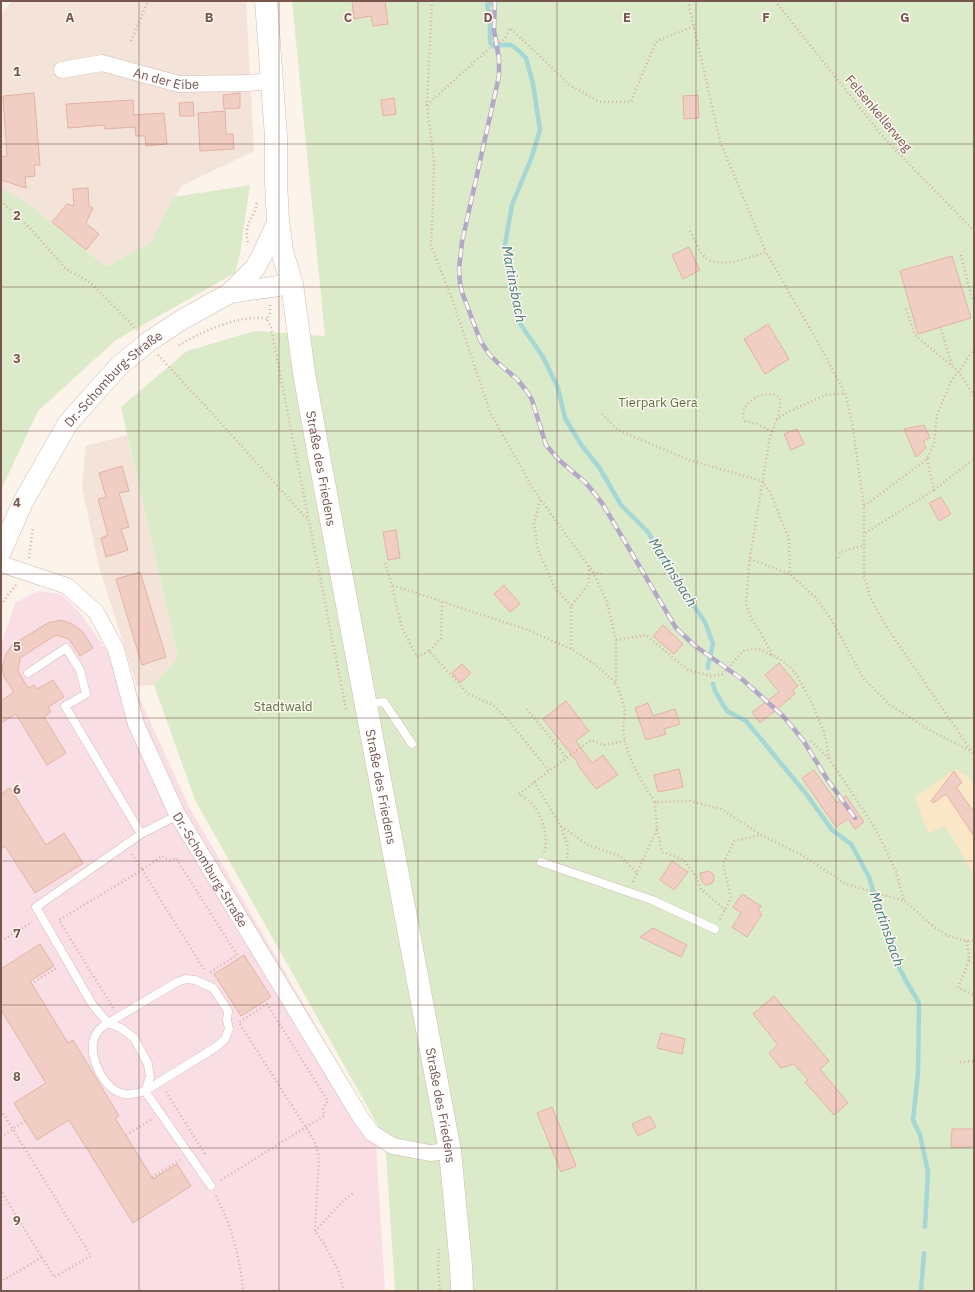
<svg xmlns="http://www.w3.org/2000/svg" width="975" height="1292" font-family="'IBM Plex Sans',sans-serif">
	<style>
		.residential { fill: #f4e3d9 }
		.medical { fill: #fadee5 }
		.green { fill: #dbeac8 }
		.sand { fill: #fae7c7 }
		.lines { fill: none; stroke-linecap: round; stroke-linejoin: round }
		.stream { stroke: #a5d7d7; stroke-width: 4.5 }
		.building { fill: #f1cec3; stroke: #e3b2a3 }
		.service-casing { stroke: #d1bbb2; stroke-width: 9 }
		.minor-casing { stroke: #d1bbb2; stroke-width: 17 }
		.tertiary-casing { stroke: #d1bbb2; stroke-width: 21 }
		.secondary-casing { stroke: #d4bab0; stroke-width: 23 }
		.path { stroke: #d6b1a5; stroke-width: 2.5; stroke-dasharray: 1 3; stroke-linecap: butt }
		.service { stroke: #fff; stroke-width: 8 }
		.minor { stroke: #fff; stroke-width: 16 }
		.tertiary { stroke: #fff; stroke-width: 20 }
		.secondary { stroke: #fff; stroke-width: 22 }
		.rail-casing { stroke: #b4a8c7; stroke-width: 4.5 }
		.rail { stroke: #fef7f1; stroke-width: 3; stroke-dasharray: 9; stroke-linecap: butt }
		.grid { fill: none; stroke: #77564e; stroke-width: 1; stroke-opacity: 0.55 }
		.labels { text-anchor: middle; stroke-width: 3; stroke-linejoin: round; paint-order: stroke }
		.street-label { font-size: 13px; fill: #77564e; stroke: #fef7f1 }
		.park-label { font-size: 13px; fill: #597642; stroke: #fef7f1 }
		.water-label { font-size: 14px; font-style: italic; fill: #417a7b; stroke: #fef7f1 }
		.grid-label { font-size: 13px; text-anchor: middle; font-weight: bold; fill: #77564e; stroke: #fef7f1; stroke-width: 3; stroke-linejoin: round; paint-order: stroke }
	</style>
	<rect width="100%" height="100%" fill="#fcf3ea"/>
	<path class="residential" d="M 12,1 L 246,1 L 254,151 L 181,186 L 151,242 L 106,267 L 26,202 L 1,188 L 1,14 Z
		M 127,435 L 178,657 L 154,685 L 137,686 L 99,567 L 82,487 L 86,446 Z"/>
	<path class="medical" d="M 39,591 L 61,594 L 81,614 L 139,697 L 189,807 L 375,1127 L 385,1291 L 1,1291 L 1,646 L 15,603 Z"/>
	<path class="green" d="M 292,1 L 974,1 L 974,1291 L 395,1291 L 385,1138 L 195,800 L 154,685 L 178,657 L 121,407 L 187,351 L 255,331 L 325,336 Z
		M 250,185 L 240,254 L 235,273 L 116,340 L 38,411 L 1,490 L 1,188 L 26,202 L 106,267 L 151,242 L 174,197 Z"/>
	<path class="sand" d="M 955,769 L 968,776 L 974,786 L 974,875 L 945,826 L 928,833 L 915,797 Z"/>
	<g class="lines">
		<path class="stream" d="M 494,1 L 487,5 L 490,19 L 490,43 L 495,47 L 501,45 L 511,45 L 518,50 L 526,58 L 533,84 L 540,130 L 531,159 L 512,205 L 505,244 L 519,322 L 543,357 L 558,388 L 565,418 L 582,446 L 599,467 L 621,505 L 648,532 L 670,572 L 705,622 L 713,644 L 708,666 L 708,668
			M 713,684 L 715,691 L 727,711 L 746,721 L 807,795 L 832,830 L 851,844 L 869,877 L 893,956 L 905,979 L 919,1003 L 918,1073 L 913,1120 L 920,1135 L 928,1172 L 925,1227
			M 921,1291 L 924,1253"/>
	</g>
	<path class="building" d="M 352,1 L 385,1 L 388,24 L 373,26 L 371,16 L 354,19 Z
		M 34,93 L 40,165 L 34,165 L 35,176 L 25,177 L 26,188 L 1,180 L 1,157 L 7,156 L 3,96 Z
		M 240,93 L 240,108 L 224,109 L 223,95 Z
		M 698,95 L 699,118 L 684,119 L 683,96 Z
		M 394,98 L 396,114 L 383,116 L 381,100 Z
		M 133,100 L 134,115 L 164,113 L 167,144 L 146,146 L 145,136 L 136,136 L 135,127 L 105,129 L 105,125 L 68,128 L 66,104 Z
		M 193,102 L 194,116 L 180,116 L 179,103 Z
		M 225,111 L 226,134 L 233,134 L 234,149 L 200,151 L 198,113 Z
		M 88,188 L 89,206 L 93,208 L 86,223 L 99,234 L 86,250 L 52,222 L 67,204 L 74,206 L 73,189 Z
		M 689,247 L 700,270 L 683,279 L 672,255 Z
		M 952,256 L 971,318 L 918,334 L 900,271 Z
		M 768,324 L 789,359 L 765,374 L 744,339 Z
		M 924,425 L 930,438 L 923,441 L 926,448 L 916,457 L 904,429 Z
		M 797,429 L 804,444 L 791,450 L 784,434 Z
		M 122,466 L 129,491 L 119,493 L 129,527 L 121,529 L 128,550 L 106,557 L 101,538 L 108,535 L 98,499 L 106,497 L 99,473 Z
		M 941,497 L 951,514 L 939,521 L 929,503 Z
		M 396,530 L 400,558 L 388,560 L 383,532 Z
		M 140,572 L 166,657 L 142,665 L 116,579 Z
		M 504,585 L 520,604 L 510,612 L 494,594 Z
		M 61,620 L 72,624 L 82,631 L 93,648 L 80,656 L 69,639 L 56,635 L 20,658 L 18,671 L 28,688 L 34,685 L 37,689 L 53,680 L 64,697 L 48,707 L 51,712 L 44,717 L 66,753 L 47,765 L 16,714 L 1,723 L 1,701 L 14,692 L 4,677 L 2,667 L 6,654 L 12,645 L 48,623 Z
		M 663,625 L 683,644 L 674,654 L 653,636 Z
		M 779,663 L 798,686 L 793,690 L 795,694 L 760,723 L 752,712 L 779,692 L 765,675 Z
		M 462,664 L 471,673 L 460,683 L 452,673 Z
		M 566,701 L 589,731 L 576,741 L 592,763 L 603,755 L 618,775 L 596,789 L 577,764 L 578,763 L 543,719 Z
		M 648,703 L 653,716 L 675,709 L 680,724 L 664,729 L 666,734 L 646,740 L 635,708 Z
		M 679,769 L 683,787 L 658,792 L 654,775 Z
		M 814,770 L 837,803 L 846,796 L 864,822 L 855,829 L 848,819 L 836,827 L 802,778 Z
		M 954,771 L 962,783 L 956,787 L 974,812 L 974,836 L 946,794 L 933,803 L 931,801 Z
		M 10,788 L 46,845 L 64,833 L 83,863 L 35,893 L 5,846 L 1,849 L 1,794 Z
		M 672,861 L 688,872 L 674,890 L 660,880 Z
		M 709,871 L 713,874 L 714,878 L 713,882 L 710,884 L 706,885 L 702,882 L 700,873 Z
		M 742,894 L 761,906 L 758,911 L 762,914 L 747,937 L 732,927 L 741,913 L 733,907 Z
		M 653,928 L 687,945 L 681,957 L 640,937 Z
		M 40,944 L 54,966 L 30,981 L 68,1043 L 73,1040 L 119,1116 L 115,1118 L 153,1179 L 177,1164 L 191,1186 L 133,1223 L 69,1120 L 37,1140 L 14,1103 L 46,1083 L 1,1010 L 1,969 Z
		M 244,955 L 271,997 L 241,1016 L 214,974 Z
		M 774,996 L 829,1061 L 820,1069 L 848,1103 L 834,1115 L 805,1082 L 808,1080 L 794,1064 L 781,1068 L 769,1053 L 778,1045 L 753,1014 Z
		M 661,1033 L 685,1039 L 682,1054 L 657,1048 Z
		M 552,1107 L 576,1166 L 561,1172 L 537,1113 Z
		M 650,1116 L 656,1127 L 638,1136 L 632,1124 Z
		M 952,1129 L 974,1129 L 974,1147 L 951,1147 Z"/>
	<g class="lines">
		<g class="service-casing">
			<path id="service" d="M 28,673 L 66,648 L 80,670 L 86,694 L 65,706 L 141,834
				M 366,704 L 384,702 L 412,744
				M 177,814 L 172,818 L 141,834 L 36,907 L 92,1004 L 108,1023 C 102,1027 96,1031 94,1039 C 88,1057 104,1090 124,1094 C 132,1095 138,1093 145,1091 L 211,1186
				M 541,862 L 652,900 L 715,929
				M 186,979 L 195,980 L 213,988 L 228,1011 L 227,1020 L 229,1029 L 225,1039 L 216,1047 L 145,1091 L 150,1077 L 148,1064 L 134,1038 L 121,1028 L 108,1023 L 177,982 Z"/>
		</g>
		<g class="minor-casing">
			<g id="minor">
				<path id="s1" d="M 62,70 L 102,63 L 179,84 L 246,83 L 271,81"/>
				<path id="s2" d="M 1,564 L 67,586 L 96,612 L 116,649 L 136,724 L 177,814 L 361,1118 L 372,1133 L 393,1146 L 430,1153 L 450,1151"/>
			</g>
		</g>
		<g class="tertiary-casing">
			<g id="tertiary">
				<path d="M 230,293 L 255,268 L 261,257 L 278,221"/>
				<path id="s3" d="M 1,552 L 23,502 L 68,423 L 119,366 L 148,342 L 183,319 L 230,293 L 292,284"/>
			</g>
		</g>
		<g class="secondary-casing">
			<g id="secondary">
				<path id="s4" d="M 266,1 L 276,137 L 276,182 L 278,221 L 282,251 L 292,284 L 304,373 L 319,456 L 450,1151 L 461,1266 L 462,1291"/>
			</g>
		</g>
		<path class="path" d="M 432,1 L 427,105 L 434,161 L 433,203 L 431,245 L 451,296 L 490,412 L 533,489 L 593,572 L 607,602 L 616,640 L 616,684 L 621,696 L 625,711 L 623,727 L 625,741
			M 688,1 L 720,141 L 766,252
			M 775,1 L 885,139 L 974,231
			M 131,41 L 148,1
			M 495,42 C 504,44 507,35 510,28 L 571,86 L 600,102 L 631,102 L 643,72 L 657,41 L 694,26
			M 427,105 L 494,44 L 491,1
			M 1,201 L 30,228 L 66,269 L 91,283 L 137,330
			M 690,231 C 694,238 697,247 701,253 C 715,272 748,258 766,252 L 817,341 L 845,393 L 852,422 L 864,506 L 864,575 L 870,597 L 884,623 L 974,755
			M 248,242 C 243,222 255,219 257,202
			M 961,255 L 971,295 L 974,301
			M 270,305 L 270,314 L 267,319 L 271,328 L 346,709
			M 906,309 L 915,335 L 959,372 L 974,396
			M 941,329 L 952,365
			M 179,345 C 201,332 243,313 267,319
			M 158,355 L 218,420 L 308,520
			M 602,414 L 618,430 L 689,460 L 762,481 L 770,492 L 789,539 L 790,574
			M 772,431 L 757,424 L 745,421 C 735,405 766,386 780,398 L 780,407 L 777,420
			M 934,490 L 974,459
			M 540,500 L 534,524 L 538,550 L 555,588 L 571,606
			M 864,506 L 927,459 L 934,443 L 937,415 L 952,379 L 959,372 L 974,348
			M 865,533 L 934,490 L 927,459
			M 29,558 L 33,527
			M 838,558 L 840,552 L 865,545
			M 750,559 L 790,574 L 815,597 L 831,619 L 863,678 L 890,705 L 933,732 L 971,751
			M 385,563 L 392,585 L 528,630 L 571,649
			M 589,566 L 589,584 L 571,606 L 571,649 C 590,660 601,668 616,684
			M 593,572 L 604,574
			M 392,586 L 402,628 L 417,657 L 429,651
			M 442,602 L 441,638 L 429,651 L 468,694 L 493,705 L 508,720 L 549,771 L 591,740 L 604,745 L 625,741 C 631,764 642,783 655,802 L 690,801 L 721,809 L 761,835 L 802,855 L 846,884 L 905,901 L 934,927 L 949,936 L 967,941 L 974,940
			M 1,605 L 8,595 L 16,585
			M 616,640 L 646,635 L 688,670 L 711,676 L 723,674 L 743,651 L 751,649 L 759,649 L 772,655 L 780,659 L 791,668 L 798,677 L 812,703 L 824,732 L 830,760 L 875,828 L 885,848 L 896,872 L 904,901
			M 772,655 L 762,635 L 751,618 L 746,604 L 749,563 L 770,437 L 777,420 L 784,414 L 825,395 L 845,393
			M 527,709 L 567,758
			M 811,741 L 829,759
			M 534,782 L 561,826 L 588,845 L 620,856 L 637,873
			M 561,826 L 568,847 L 567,860
			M 657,829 L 662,852 L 683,859 L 697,878 L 701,889 L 725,910
			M 544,852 C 549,841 543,819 536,809 C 533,803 525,798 519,794 L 549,771
			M 132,854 L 142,870 L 162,856 L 164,858 L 171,860 L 176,858 L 237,955 L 209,973
			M 633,882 L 657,829 L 655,802
			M 720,919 L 731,898 L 723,864 L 734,841 L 760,835
			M 1,941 L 32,922
			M 967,941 L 969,960 L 958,988 L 974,995
			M 969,960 L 974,962
			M 31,984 L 58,967
			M 113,1008 L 59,920 L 142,870 L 205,971
			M 240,1024 L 315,1142 L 319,1157 L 315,1231 L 325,1245 L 338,1270 L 344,1291
			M 960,1062 L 974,1061
			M 166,1092 L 205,1154
			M 1,1110 L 91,1256 L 54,1277 L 1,1191
			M 126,1135 L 152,1119
			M 1,1137 L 25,1121
			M 152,1177 L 180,1160
			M 221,1180 L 324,1116 L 323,1108 L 328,1101 L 267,1004 L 239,1022
			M 216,1196 C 232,1226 240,1258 243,1291
			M 315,1231 L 343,1201 L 355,1192
			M 439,1249 L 438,1268 L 440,1291
			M 1,1276 L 4,1280 L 42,1257"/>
		<use href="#service" class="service"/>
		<use href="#minor" class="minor"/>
		<use href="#tertiary" class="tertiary"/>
		<use href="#secondary" class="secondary"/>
		<g class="rail-casing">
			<path id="rail" d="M 495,1 L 494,30 L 499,59 L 499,76 L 462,242 L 459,269 L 460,283 L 462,292 L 480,340 L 489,354 L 499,364 L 517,379 L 528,393 L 532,400 L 546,445 L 559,460 L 586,483 L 602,503 L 676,628 L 694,645 L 743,680 L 783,716 L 803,740 L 827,779 L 855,818"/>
		</g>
		<use href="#rail" class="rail"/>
	</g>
	<path class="grid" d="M 139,1 L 139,1291M 279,1 L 279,1291M 418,1 L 418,1291M 557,1 L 557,1291M 696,1 L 696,1291M 836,1 L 836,1291M 1,144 L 974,144M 1,287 L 974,287M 1,431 L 974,431M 1,574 L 974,574M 1,718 L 974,718M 1,861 L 974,861M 1,1005 L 974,1005M 1,1148 L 974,1148"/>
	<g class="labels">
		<g class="street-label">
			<text dy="5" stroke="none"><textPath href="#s1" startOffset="107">An der Eibe</textPath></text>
			<text transform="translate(879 113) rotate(50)" y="5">Felsenkellerweg</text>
			<text dy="5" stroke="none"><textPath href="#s3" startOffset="209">Dr.-Schomburg-Straße</textPath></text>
			<text dy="5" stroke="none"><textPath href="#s4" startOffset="472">Straße des Friedens</textPath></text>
			<text dy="5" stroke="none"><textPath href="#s4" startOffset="796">Straße des Friedens</textPath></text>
			<text dy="5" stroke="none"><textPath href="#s2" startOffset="392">Dr.-Schomburg-Straße</textPath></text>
			<text dy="5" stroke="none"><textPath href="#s4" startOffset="1120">Straße des Friedens</textPath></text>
		</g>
		<g class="park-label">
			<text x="658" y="407">Tierpark Gera</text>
			<text x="283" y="711">Stadtwald</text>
		</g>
		<g class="water-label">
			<text transform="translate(514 284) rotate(79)" y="5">Martinsbach</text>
			<text transform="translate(673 572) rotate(58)" y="5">Martinsbach</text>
			<text transform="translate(887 929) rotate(71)" y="5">Martinsbach</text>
		</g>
	</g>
	<g class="grid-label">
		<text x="70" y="22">A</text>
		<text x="209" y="22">B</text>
		<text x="348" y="22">C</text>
		<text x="488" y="22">D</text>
		<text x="627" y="22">E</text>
		<text x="766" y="22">F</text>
		<text x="905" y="22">G</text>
		<text x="17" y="76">1</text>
		<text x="17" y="220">2</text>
		<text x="17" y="363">3</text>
		<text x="17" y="507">4</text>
		<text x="17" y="651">5</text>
		<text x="17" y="794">6</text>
		<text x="17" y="938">7</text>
		<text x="17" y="1081">8</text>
		<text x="17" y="1225">9</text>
	</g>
	<rect width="975" height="1292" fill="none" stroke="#77564e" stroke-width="4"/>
</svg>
